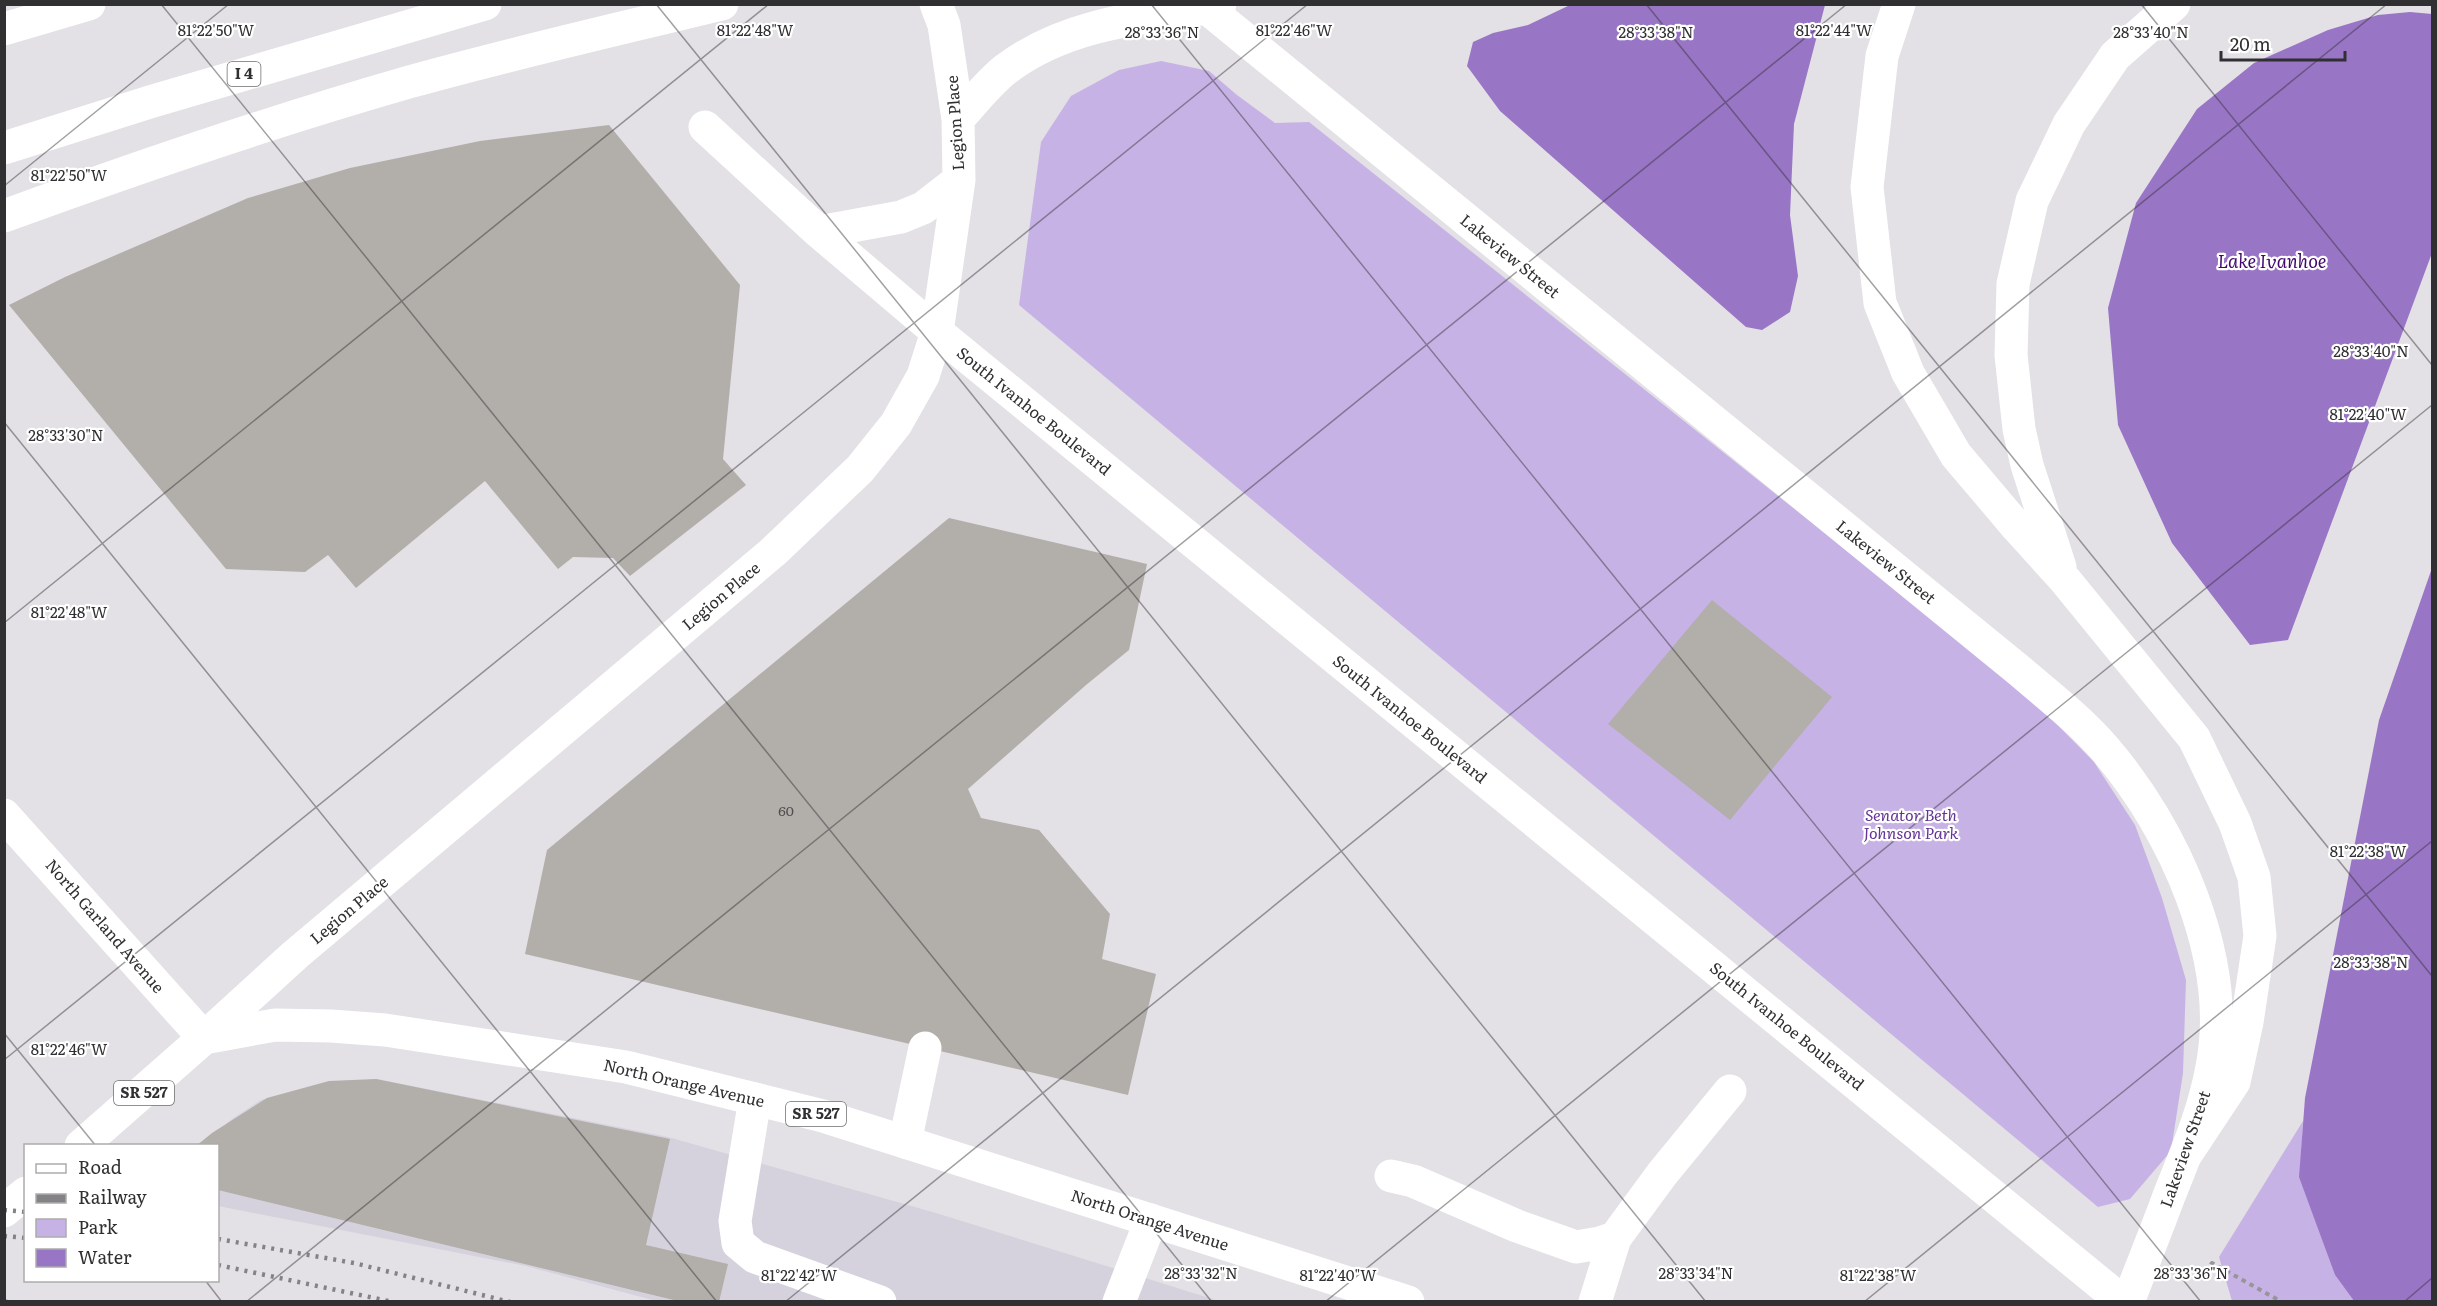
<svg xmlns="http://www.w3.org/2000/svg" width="2437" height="1306" font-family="Literata,serif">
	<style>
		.built { fill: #d6d2dd }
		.green { fill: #c7b2e6 }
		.water { fill: #9975c6 }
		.building { fill: #b2aeaa }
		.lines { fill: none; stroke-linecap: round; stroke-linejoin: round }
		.path { stroke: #979599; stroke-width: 4; stroke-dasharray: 4.5 4.5; stroke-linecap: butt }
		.minor { stroke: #fff; stroke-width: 33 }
		.major { stroke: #fff; stroke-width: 33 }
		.highway { stroke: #fff; stroke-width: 33 }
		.rail { stroke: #848286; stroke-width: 4.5; stroke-dasharray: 3 6; stroke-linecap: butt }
		.ticks { fill: none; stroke: #302f31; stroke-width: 1.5; stroke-opacity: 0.45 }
		.labels { text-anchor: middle; stroke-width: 4.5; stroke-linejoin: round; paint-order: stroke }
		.number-label { font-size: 14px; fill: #504f4f }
		.shield { fill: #fff; stroke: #6e6d6f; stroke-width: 1.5 }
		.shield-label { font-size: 15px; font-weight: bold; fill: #302f31 }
		.street-label { font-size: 16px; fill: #302f31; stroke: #fff }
		.park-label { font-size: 16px; font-style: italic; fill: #643494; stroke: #fff }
		.water-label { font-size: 18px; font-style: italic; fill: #42086d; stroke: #fff }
		.ticks-label { font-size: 15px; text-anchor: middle; fill: #302f31; stroke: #fff; stroke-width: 4.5; stroke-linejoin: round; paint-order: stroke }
	</style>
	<rect width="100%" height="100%" fill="#e3e0e6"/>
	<path class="built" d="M 377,1079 L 668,1137 L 936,1213 L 1219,1301 L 656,1301 L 526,1266 L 218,1206 L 218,1146 L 199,1146 L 232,1119 L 261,1100 L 304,1088 Z"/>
	<path class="green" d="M 1161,61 L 1209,71 L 1237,95 L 1275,123 L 1309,122 L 2029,696 L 2094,762 L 2135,825 L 2162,898 L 2186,980 L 2183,1073 L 2171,1151 L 2130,1199 L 2098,1207 L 1019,305 L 1041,142 L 1071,96 L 1119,70 Z
		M 2303,1121 L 2300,1177 L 2335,1275 L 2354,1301 L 2232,1301 L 2219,1257 Z"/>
	<path class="water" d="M 1570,5 L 1825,5 L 1794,124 L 1790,215 L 1798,276 L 1790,312 L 1762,330 L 1746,327 L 1500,111 L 1467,66 L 1473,42 L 1493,33 L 1528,25 Z
		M 2410,12 L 2432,14 L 2432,253 L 2288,640 L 2250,645 L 2172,543 L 2118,425 L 2108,308 L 2136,203 L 2197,109 L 2254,63 L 2328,30 L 2378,15 Z
		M 2432,568 L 2432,1301 L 2354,1301 L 2335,1275 L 2299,1177 L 2305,1098 L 2379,720 Z"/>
	<path class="building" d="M 609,125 L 740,285 L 723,459 L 746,485 L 630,576 L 613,558 L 573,557 L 558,569 L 485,481 L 356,588 L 328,555 L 305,572 L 226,569 L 9,305 L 65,277 L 248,198 L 350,168 L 480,141 Z
		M 949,518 L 1147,564 L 1129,650 L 1086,685 L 968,789 L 981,818 L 1039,830 L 1110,914 L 1102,959 L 1156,974 L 1128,1095 L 525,954 L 547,850 Z
		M 1712,600 L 1832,697 L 1730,820 L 1608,724 Z
		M 376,1079 L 670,1139 L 646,1245 L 728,1264 L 719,1302 L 682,1302 L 218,1190 L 218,1146 L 196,1146 L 212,1133 L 267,1098 L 329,1081 Z"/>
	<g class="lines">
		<path class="path" d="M 2200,1279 L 2212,1263 L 2282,1302
			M 4,1301 L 8,1302"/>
		<path class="minor" d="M 1202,4 L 2021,672 C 2050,697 2080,720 2105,749 C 2174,829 2233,959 2212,1067 C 2204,1112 2186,1153 2169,1196 C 2156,1231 2142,1266 2128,1302
			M 958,119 C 973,103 988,83 1006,69 C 1064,25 1137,18 1207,8
			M 705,127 L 819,232 L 937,332
			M 819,232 L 901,217 L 923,208 L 959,180
			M 4,815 L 204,1038 L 295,955 L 773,552 L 860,469 L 896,424 L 923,376 L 937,332 L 959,180 L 958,119 L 944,25 L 936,4
			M 755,1099 L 735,1221 L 738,1243 L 755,1257 L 880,1302
			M 905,1142 L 925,1048
			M 1391,1176 L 1413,1181 L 1517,1226 L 1576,1247 L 1600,1243 L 1615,1238 L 1662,1174 L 1730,1091
			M 1119,1302 L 1151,1220
			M 1595,1302 L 1615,1238"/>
		<path class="major" d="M 937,332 L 2123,1302
			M 81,1146 L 204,1038 L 275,1025 L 331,1026 L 385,1030 L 626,1067 L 823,1116 L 1408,1302
			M 4,1211 L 26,1193"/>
		<path class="highway" d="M 1899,4 L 1882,56 L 1867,187 L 1880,303 L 1908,373 L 1956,455 L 2017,527 L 2065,580 L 2194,738 L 2235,823 L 2254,877 L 2260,936 L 2247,1022 L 2234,1082 L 2187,1153
			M 1207,8 L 1220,4
			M 4,29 L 89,4
			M 4,148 L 153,101 L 485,4
			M 4,216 C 138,167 273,121 409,82 C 513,53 617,29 722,4
			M 2060,567 L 2027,465 L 2019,429 L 2011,355 L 2013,284 L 2032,201 L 2069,124 L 2115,56 L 2174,4"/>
		<path class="rail" d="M 4,1210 L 26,1212
			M 4,1236 L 26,1238
			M 218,1239 L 354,1263 L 510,1302
			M 218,1265 L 393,1302"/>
	</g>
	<path class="ticks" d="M 161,4 L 1212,1302M 656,4 L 1706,1302M 1151,4 L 2201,1302M 1646,4 L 2432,976M 2141,4 L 2432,365M 4,186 L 229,4M 4,422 L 717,1302M 4,623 L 769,4M 4,1033 L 96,1146M 4,1060 L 1308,4M 205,1280 L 222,1302M 246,1302 L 1847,4M 785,1302 L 2387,4M 1325,1302 L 2432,405M 1864,1302 L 2432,841M 2404,1302 L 2432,1278"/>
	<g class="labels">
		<g class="number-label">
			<text x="786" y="816">60</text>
		</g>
		<g class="shield">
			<rect x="227.5" y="62" width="33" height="24" rx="4.5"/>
			<rect x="114" y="1081" width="60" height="24" rx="4.5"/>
			<rect x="786" y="1102" width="60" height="24" rx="4.5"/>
		</g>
		<g class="shield-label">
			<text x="244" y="79">I 4</text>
			<text x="144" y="1098">SR 527</text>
			<text x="816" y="1119">SR 527</text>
		</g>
		<g class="street-label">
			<text transform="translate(955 123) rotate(-94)" y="6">Legion Place</text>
			<text transform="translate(1510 256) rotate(39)" y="6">Lakeview Street</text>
			<text transform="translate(1034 411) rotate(39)" y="6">South Ivanhoe Boulevard</text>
			<text transform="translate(1886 562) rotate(39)" y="6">Lakeview Street</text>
			<text transform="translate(721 596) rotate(-40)" y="6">Legion Place</text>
			<text transform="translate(1410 719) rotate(39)" y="6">South Ivanhoe Boulevard</text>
			<text transform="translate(349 910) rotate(-40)" y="6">Legion Place</text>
			<text transform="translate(105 926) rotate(49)" y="6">North Garland Avenue</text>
			<text transform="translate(1787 1026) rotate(39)" y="6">South Ivanhoe Boulevard</text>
			<text transform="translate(684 1083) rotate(13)" y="6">North Orange Avenue</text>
			<text transform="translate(2185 1149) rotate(-71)" y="6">Lakeview Street</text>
			<text transform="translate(1150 1220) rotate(18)" y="6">North Orange Avenue</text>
		</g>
		<g class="park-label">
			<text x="1911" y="821">Senator Beth<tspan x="1911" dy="18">Johnson Park</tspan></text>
		</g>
		<g class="water-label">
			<text x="2272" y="268">Lake Ivanhoe</text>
		</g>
	</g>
	<g class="ticks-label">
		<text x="755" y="36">81°22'48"W</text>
		<text x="216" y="36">81°22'50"W</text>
		<text x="1294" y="36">81°22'46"W</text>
		<text x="1834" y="36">81°22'44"W</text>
		<text x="1162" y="38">28°33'36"N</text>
		<text x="1656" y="38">28°33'38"N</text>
		<text x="2151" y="38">28°33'40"N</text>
		<text x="69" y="181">81°22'50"W</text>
		<text x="2371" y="357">28°33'40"N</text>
		<text x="2368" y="420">81°22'40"W</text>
		<text x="66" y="441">28°33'30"N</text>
		<text x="69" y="618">81°22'48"W</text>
		<text x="2368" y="857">81°22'38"W</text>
		<text x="2371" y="968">28°33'38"N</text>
		<text x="69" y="1055">81°22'46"W</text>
		<text x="1201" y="1279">28°33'32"N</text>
		<text x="1696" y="1279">28°33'34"N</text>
		<text x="2191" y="1279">28°33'36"N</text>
		<text x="799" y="1281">81°22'42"W</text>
		<text x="1338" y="1281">81°22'40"W</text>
		<text x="1878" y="1281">81°22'38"W</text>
	</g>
	<rect width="2437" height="1306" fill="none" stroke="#302f31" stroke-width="12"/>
	<rect x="24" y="1144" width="195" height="138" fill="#ffffff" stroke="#acacad" stroke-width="1.5"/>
	<rect x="36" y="1164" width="30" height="9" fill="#ffffff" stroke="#acacad" stroke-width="1.5"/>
	<text x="78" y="1174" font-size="18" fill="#302f31">Road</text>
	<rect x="36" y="1194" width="30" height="9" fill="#848286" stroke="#acacad" stroke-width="1.5"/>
	<text x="78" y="1204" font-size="18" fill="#302f31">Railway</text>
	<rect x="36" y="1219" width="30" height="18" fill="#c7b2e6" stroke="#acacad" stroke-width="1.5"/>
	<text x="78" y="1234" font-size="18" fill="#302f31">Park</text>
	<rect x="36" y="1249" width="30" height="18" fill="#9975c6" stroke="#acacad" stroke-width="1.5"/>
	<text x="78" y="1264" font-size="18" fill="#302f31">Water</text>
	<path d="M2221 51v9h124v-9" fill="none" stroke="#302f31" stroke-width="3"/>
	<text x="2230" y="51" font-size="18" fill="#302f31" stroke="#ffffff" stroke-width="4.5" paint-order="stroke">20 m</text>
</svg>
